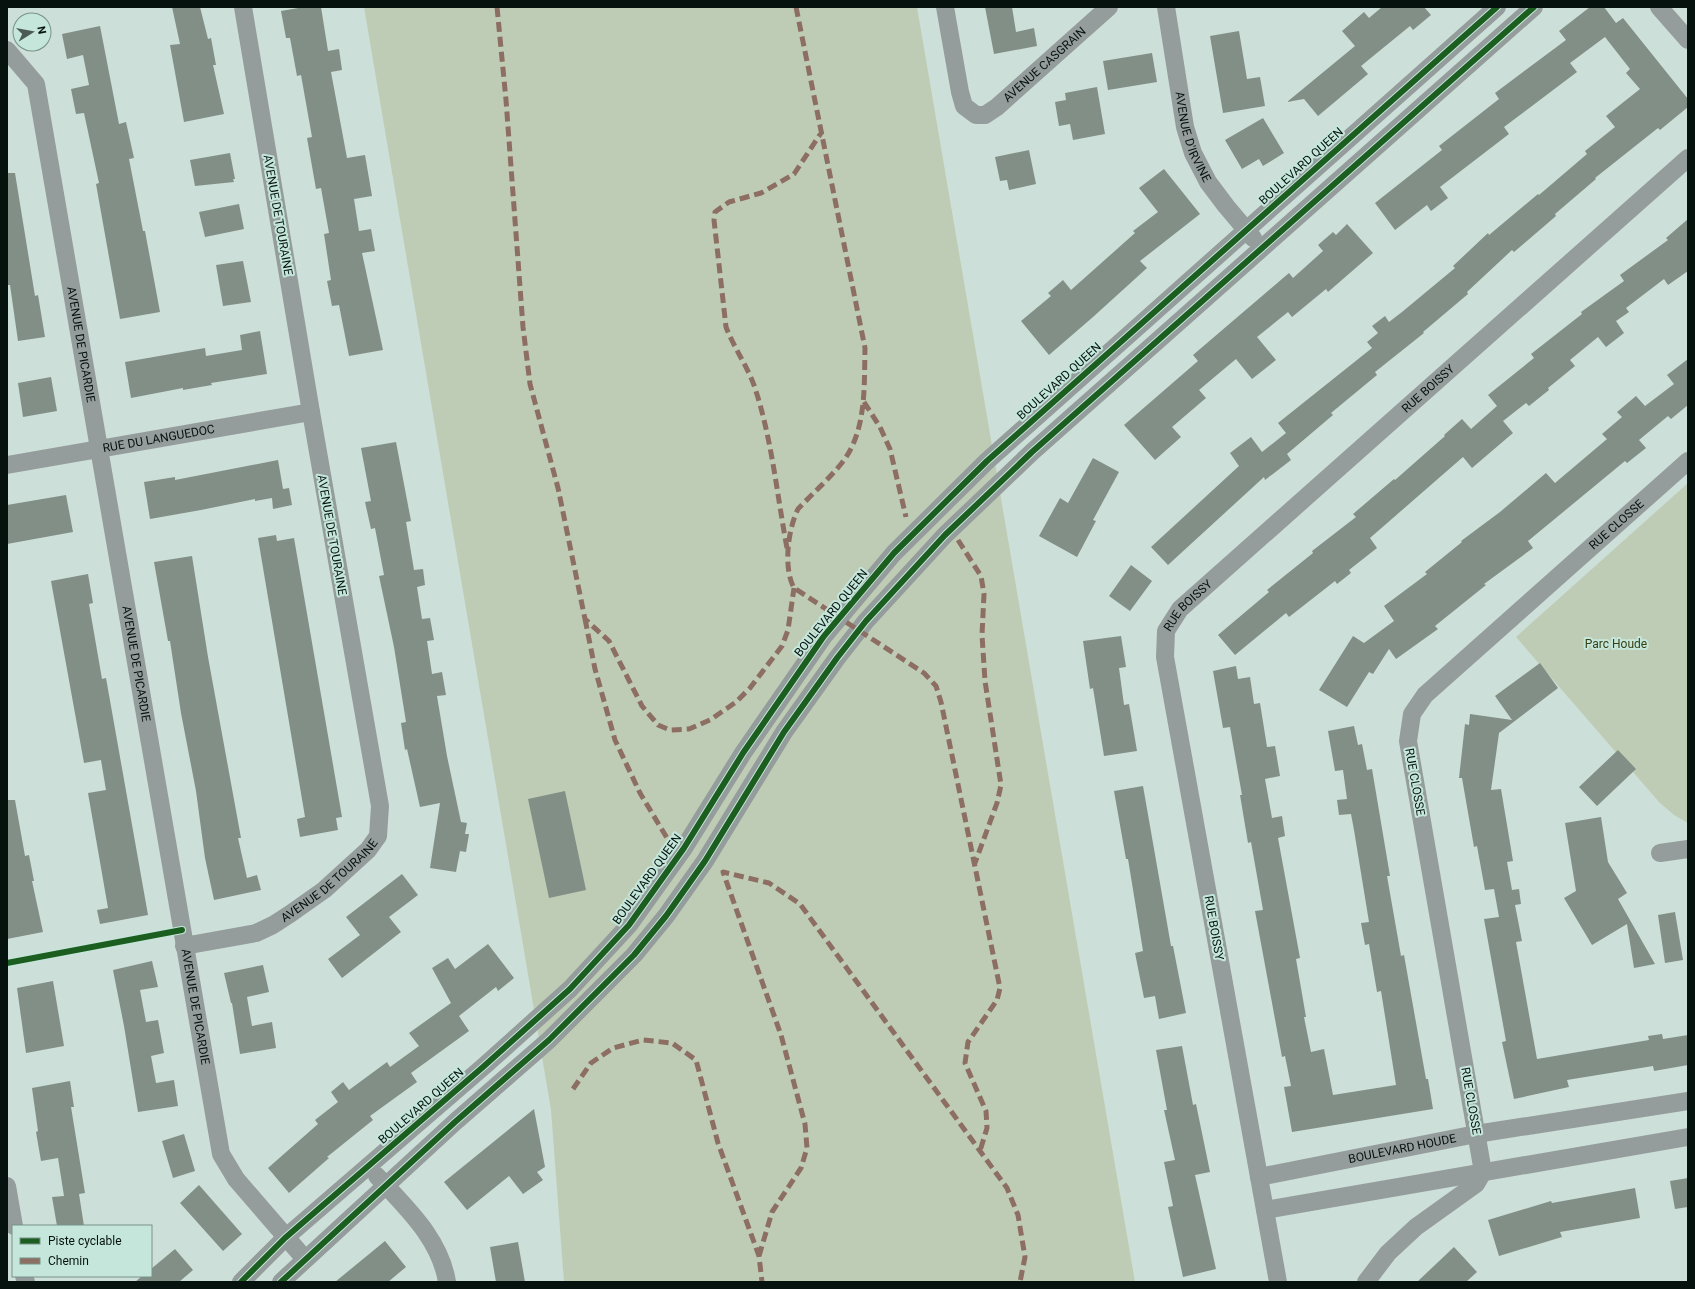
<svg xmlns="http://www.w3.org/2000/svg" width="1695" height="1289" font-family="Roboto,sans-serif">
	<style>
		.green { fill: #bfccb5 }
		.building { fill: #828f87 }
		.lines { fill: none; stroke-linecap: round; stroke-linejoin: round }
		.street { stroke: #959d9c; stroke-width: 18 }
		.quiet { stroke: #8d6e63; stroke-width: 5; stroke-dasharray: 10 5; stroke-linecap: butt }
		.cycleway-casing { stroke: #c5e7db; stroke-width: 8 }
		.cycleway { stroke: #1b5e20; stroke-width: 6 }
		.labels { text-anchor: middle; stroke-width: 4; stroke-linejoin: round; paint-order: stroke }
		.street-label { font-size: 12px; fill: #06120e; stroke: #c5e7db }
		.park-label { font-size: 12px; fill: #383f10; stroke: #c5e7db }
	</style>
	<rect width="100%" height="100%" fill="#cddfd9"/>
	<path class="green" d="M 364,7 L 917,7 L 1135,1282 L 564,1282 L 551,1110 Z
		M 1688,483 L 1688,823 L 1674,815 L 1659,802 L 1516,637 Z"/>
	<path class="building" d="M 172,7 L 200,7 L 208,39 L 211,38 L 216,65 L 213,65 L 224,114 L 184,122 L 170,45 L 180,44 Z
		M 304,7 L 321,7 L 328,51 L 339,49 L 342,70 L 331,72 L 347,158 L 365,155 L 372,196 L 354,199 L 359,231 L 371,229 L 375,251 L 362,253 L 383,350 L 349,356 L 339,305 L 332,306 L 327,281 L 331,280 L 324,234 L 329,233 L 321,188 L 316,189 L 307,138 L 312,137 L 301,75 L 297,76 L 290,38 L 286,38 L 281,11 Z
		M 985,7 L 1012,7 L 1016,32 L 1034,28 L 1037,46 L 994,54 Z
		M 1382,7 L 1424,7 L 1431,15 L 1413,30 L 1410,26 L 1361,66 L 1368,74 L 1318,116 L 1304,99 L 1287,102 L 1355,46 L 1342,31 L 1364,12 L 1369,18 Z
		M 1590,7 L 1604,7 L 1616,23 L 1623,18 L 1688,99 L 1688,107 L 1660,130 L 1658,128 L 1595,178 L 1596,179 L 1555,214 L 1556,216 L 1514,252 L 1512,250 L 1467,292 L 1468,294 L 1423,332 L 1424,333 L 1375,372 L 1377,375 L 1331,413 L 1333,415 L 1287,454 L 1291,460 L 1265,480 L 1264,477 L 1168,565 L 1151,547 L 1239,466 L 1230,453 L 1251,437 L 1262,452 L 1286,433 L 1278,423 L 1372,348 L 1367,342 L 1378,333 L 1372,326 L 1385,316 L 1389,322 L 1402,312 L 1455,268 L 1453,266 L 1488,233 L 1489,235 L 1538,194 L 1539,195 L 1587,154 L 1585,151 L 1615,127 L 1606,116 L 1640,89 L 1626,73 L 1630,69 L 1605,37 L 1570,63 L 1577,72 L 1504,127 L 1509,134 L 1440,187 L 1448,198 L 1431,211 L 1427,205 L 1395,230 L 1375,203 L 1442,150 L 1439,146 L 1499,99 L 1495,93 L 1566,40 L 1559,31 Z
		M 100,26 L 119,124 L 126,122 L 134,158 L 129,159 L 143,231 L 145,231 L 160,312 L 120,319 L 96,184 L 99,183 L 84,113 L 76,114 L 71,89 L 89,85 L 83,55 L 67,59 L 62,34 Z
		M 1239,31 L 1247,79 L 1260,77 L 1265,106 L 1223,113 L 1210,36 Z
		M 1152,53 L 1157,82 L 1108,90 L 1103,61 Z
		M 1097,87 L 1105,134 L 1073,140 L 1070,124 L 1059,126 L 1055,102 L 1066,100 L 1065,93 Z
		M 1263,118 L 1284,153 L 1263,166 L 1259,159 L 1242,169 L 1225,140 Z
		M 1029,150 L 1036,184 L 1009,190 L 1007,180 L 1000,181 L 995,157 Z
		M 230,153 L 235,179 L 233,179 L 234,182 L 195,186 L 190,160 Z
		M 1164,169 L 1200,214 L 1140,261 L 1147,268 L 1093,317 L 1049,355 L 1021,321 L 1051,296 L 1048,293 L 1063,280 L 1071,290 L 1135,233 L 1133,231 L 1158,212 L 1139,188 Z
		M 7,173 L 15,173 L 35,296 L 38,295 L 45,337 L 18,341 L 10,285 L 7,285 Z
		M 239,204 L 244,229 L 205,237 L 199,212 Z
		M 1688,219 L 1688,271 L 1668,285 L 1664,279 L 1626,308 L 1629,312 L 1616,321 L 1624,333 L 1606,347 L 1598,337 L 1570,360 L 1575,366 L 1548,388 L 1549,390 L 1529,406 L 1526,403 L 1503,421 L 1513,433 L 1472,468 L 1463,457 L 1370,538 L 1377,548 L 1349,570 L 1351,573 L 1337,584 L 1335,581 L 1289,617 L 1286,613 L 1235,655 L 1218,635 L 1269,592 L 1267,590 L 1313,553 L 1312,551 L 1356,517 L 1353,514 L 1394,479 L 1395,480 L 1445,436 L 1444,435 L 1462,419 L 1471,429 L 1497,406 L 1488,395 L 1534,358 L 1531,354 L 1582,314 L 1581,312 L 1624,281 L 1620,275 L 1668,240 L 1666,238 Z
		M 1347,224 L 1373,253 L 1328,292 L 1326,289 L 1292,317 L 1288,312 L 1257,337 L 1276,360 L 1252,379 L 1236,359 L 1199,390 L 1206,398 L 1172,427 L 1181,437 L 1155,460 L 1124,425 L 1198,361 L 1193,355 L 1289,273 L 1293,278 L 1323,251 L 1318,245 L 1333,232 L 1336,235 Z
		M 243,261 L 251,302 L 223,306 L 216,265 Z
		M 260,331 L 267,374 L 211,383 L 212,385 L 183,390 L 183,388 L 131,398 L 125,362 L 205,348 L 206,356 L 242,350 L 240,335 Z
		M 1688,359 L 1688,405 L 1671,419 L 1668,416 L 1639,440 L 1646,448 L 1627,463 L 1625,461 L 1528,541 L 1533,548 L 1484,584 L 1486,585 L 1435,626 L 1438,629 L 1396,659 L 1389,649 L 1373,674 L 1369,672 L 1347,707 L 1319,690 L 1353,636 L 1364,643 L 1394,621 L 1384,606 L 1427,574 L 1425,572 L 1462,542 L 1461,541 L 1500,512 L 1546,473 L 1555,483 L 1607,439 L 1602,434 L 1622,417 L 1617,412 L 1636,396 L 1645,406 L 1674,384 L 1667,375 Z
		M 51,377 L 57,411 L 23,417 L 18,383 Z
		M 396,442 L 411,521 L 406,522 L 414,570 L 423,569 L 425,585 L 417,587 L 422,619 L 430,618 L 434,640 L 427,641 L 432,674 L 442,672 L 446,695 L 437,696 L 447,756 L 461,822 L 467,823 L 465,834 L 469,834 L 466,852 L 460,851 L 456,872 L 430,868 L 440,803 L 420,807 L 407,749 L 405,750 L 401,723 L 406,722 L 394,647 L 379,576 L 384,575 L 375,528 L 371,529 L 365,502 L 371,501 L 361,448 Z
		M 1093,458 L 1119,472 L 1093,520 L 1096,521 L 1077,557 L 1039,536 L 1060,498 L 1068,503 Z
		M 278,460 L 283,489 L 289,488 L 292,505 L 273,509 L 272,498 L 255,501 L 255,499 L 201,510 L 150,519 L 144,482 L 175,477 L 175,480 Z
		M 66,495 L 73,532 L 7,544 L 7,505 Z
		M 276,535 L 277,541 L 294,538 L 342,817 L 336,818 L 338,830 L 300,837 L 297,819 L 305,817 L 258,538 Z
		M 192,556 L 208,657 L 241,838 L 238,838 L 247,878 L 257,875 L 261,890 L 214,900 L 205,858 L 196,791 L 181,713 L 170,641 L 168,641 L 154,562 Z
		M 1131,565 L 1152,581 L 1130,611 L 1109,596 Z
		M 88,574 L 93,603 L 89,604 L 102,679 L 106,678 L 148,915 L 100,924 L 97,910 L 108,908 L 88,793 L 106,790 L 101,760 L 84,763 L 51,581 Z
		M 1121,636 L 1126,667 L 1119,668 L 1124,705 L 1129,704 L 1137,751 L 1104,756 L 1093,688 L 1090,689 L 1083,641 Z
		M 1540,663 L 1558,688 L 1499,733 L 1491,790 L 1501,789 L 1513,861 L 1507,862 L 1512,890 L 1519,889 L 1521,904 L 1515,905 L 1522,941 L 1516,942 L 1537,1059 L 1649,1040 L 1648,1036 L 1662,1034 L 1663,1039 L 1688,1035 L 1688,1065 L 1654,1071 L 1653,1066 L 1567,1080 L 1569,1087 L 1514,1099 L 1502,1042 L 1506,1041 L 1484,919 L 1499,917 L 1494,889 L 1485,890 L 1477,846 L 1474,847 L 1462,778 L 1459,778 L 1465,724 L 1469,725 L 1470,714 L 1512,720 L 1495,696 Z
		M 1236,666 L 1238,679 L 1250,677 L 1254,704 L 1260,703 L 1267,747 L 1275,746 L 1280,776 L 1265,779 L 1272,818 L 1282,816 L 1285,836 L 1278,838 L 1300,958 L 1296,959 L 1306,1017 L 1304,1017 L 1311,1052 L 1324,1049 L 1333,1095 L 1396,1085 L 1381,991 L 1377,992 L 1369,944 L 1365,945 L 1361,923 L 1369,922 L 1354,830 L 1351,814 L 1339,815 L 1337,800 L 1347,799 L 1343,770 L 1335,771 L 1328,731 L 1354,726 L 1358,745 L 1362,744 L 1367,770 L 1372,769 L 1390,876 L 1387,876 L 1401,956 L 1404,955 L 1426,1079 L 1428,1079 L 1433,1109 L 1292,1132 L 1284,1087 L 1291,1086 L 1285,1056 L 1282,1057 L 1255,911 L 1263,910 L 1251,842 L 1248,843 L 1240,795 L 1242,795 L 1230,727 L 1223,728 L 1213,671 Z
		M 1618,750 L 1636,769 L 1597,806 L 1579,787 Z
		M 1143,786 L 1171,946 L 1173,946 L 1186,1013 L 1159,1019 L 1155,996 L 1144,998 L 1135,953 L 1143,951 L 1128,859 L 1126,859 L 1114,791 Z
		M 565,791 L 586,890 L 549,898 L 528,799 Z
		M 7,800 L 15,800 L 25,856 L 29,855 L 34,881 L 32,881 L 43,932 L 7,939 Z
		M 1601,817 L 1608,862 L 1627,893 L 1618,899 L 1655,964 L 1634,968 L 1627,924 L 1592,945 L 1564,898 L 1576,891 L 1565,823 Z
		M 402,874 L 418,895 L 389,917 L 401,932 L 342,978 L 328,959 L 360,935 L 346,917 Z
		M 1675,912 L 1683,960 L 1665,963 L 1658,915 Z
		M 488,944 L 514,978 L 498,991 L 496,987 L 459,1016 L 469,1031 L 411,1073 L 417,1082 L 370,1116 L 373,1120 L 327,1157 L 329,1158 L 289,1193 L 268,1168 L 318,1124 L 315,1120 L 338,1102 L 331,1092 L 343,1082 L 349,1090 L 387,1062 L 390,1067 L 419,1046 L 409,1033 L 451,1003 L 432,968 L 448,958 L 455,969 Z
		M 152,961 L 158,987 L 140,990 L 146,1022 L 158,1020 L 164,1053 L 151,1056 L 156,1083 L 174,1080 L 178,1106 L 138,1112 L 124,1026 L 113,970 Z
		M 263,965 L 269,992 L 247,997 L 252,1026 L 272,1022 L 276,1048 L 240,1054 L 232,1003 L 231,1003 L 224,973 Z
		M 53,981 L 64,1046 L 26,1053 L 17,988 Z
		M 1182,1046 L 1193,1105 L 1196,1104 L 1210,1172 L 1195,1175 L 1216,1269 L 1183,1277 L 1168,1207 L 1173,1206 L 1164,1162 L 1175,1160 L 1164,1110 L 1167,1110 L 1156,1050 Z
		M 70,1081 L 74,1107 L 71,1107 L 85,1193 L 79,1194 L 84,1226 L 57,1226 L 52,1197 L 64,1196 L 58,1158 L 41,1161 L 36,1132 L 38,1131 L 32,1088 Z
		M 534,1109 L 545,1167 L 537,1172 L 543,1180 L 523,1194 L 509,1176 L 467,1210 L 444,1182 Z
		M 184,1134 L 195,1171 L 173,1178 L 162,1141 Z
		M 1688,1178 L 1688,1207 L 1675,1209 L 1670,1181 Z
		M 199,1185 L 242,1234 L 223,1251 L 180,1203 Z
		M 1635,1188 L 1640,1218 L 1560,1232 L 1562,1237 L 1499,1256 L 1488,1220 L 1551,1201 L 1552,1203 Z
		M 385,1241 L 406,1267 L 388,1282 L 335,1282 Z
		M 518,1242 L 525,1282 L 496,1282 L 490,1247 Z
		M 1454,1247 L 1477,1272 L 1466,1282 L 1417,1282 Z
		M 175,1249 L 193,1270 L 179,1282 L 135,1282 L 142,1276 L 151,1276 L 151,1269 Z"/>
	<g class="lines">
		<g class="street">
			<path id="s1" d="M 945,7 L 960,92 L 964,106 L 976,115 L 985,115 L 997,107 L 1109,7"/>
			<path id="s2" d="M 1166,7 L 1185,127 L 1193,153 L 1208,182 L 1226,206 L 1253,238"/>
			<path d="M 1659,7 L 1688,40"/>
			<path id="s3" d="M 7,50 L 36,84 L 221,1154 L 236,1179 L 305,1259"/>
			<path id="s4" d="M 7,465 L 311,412"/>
			<path d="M 1660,853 L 1688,849"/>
			<path id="s5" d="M 184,946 L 256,933 L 273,925 L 290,914 L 324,890 L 368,850 L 378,836 L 380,806 L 311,412 L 243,7"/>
			<path id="s6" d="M 1483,1172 L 1408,741 L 1412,714 L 1425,695 L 1688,461"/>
			<path d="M 377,1176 C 406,1208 440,1238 447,1282"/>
			<path id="s7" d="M 1259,1177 L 1476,1134 L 1688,1101"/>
			<path d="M 7,1186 L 14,1226"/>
			<path d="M 1265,1210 L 1688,1137"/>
			<path d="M 24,1276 L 26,1282"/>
			<path d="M 241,1282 L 285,1238 L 483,1067 L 570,989 L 629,925 L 684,848 L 743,753 L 824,636 L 894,553 L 987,461 L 1497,7"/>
			<path d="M 281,1282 L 455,1122 L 549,1040 L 634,955 L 666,916 L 705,861 L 784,732 L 837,658 L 866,621 L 945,535 L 1032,452 L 1534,7"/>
			<path id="s8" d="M 1278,1282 L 1165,657 L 1166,631 L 1180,609 L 1688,158"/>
			<path d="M 1366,1282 L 1388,1253 L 1416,1227 L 1476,1184 L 1483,1172"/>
		</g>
		<path class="quiet" d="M 497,7 L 506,100 L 523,327 L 530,384 L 558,488 L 585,619 L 609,641 L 642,706 L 658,725 L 670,730 L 689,729 L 710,720 L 736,702 L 750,688 L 782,646 L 788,630 L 794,588
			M 796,7 L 865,348 C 864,387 867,432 841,464 C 828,480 812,494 798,509 C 788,529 783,568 794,588 L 924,673 L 936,686 L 941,702 L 1000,988 L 997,1000 L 968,1042 L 965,1063 L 986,1111 L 987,1128 L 980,1151
			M 864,402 L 880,427 L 890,449 L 906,517
			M 958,540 L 981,576 L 984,594 L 982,635 L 985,681 L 1001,785 L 997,803 L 975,863
			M 787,548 C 777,495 772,440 755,388 C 748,367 734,348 726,327 L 714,220 L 715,212 L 729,202 L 761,193 L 794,174 L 821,133
			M 585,619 L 595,669 L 615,740 L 640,793 L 667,838
			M 573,1089 L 591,1063 L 613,1048 L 643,1040 L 672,1043 L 696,1060 L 718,1143 L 759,1256 L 762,1282
			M 759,1256 L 772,1212 L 801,1168 L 807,1148 L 805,1124 L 781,1035 L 723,872 L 769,883 L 800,904 L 1007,1188 L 1018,1215 L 1025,1257 L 1020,1282"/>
		<g class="cycleway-casing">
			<path id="cycleway" d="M 7,963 L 182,930
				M 241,1282 L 285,1238 L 483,1067 L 570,989 L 629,925 L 684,848 L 743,753 L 824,636 L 894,553 L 987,461 L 1497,7
				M 281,1282 L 455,1122 L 549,1040 L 634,955 L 666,916 L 705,861 L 784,732 L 837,658 L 866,621 L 945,535 L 1032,452 L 1534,7"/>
		</g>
		<use href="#cycleway" class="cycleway"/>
	</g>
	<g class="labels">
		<g class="street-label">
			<text dy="4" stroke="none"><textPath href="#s1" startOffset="203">AVENUE CASGRAIN</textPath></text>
			<text dy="4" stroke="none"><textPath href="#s2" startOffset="133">AVENUE D'IRVINE</textPath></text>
			<text transform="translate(1301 166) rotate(-42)" y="4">BOULEVARD QUEEN</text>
			<text transform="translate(278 215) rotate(80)" y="4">AVENUE DE TOURAINE</text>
			<text dy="4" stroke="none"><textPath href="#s3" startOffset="309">AVENUE DE PICARDIE</textPath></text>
			<text transform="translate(1059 381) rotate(-42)" y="4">BOULEVARD QUEEN</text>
			<text dy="4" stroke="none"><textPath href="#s8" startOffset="1019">RUE BOISSY</textPath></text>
			<text dy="4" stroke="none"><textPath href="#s4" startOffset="154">RUE DU LANGUEDOC</textPath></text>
			<text dy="4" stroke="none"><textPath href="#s6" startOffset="744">RUE CLOSSE</textPath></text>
			<text transform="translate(332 535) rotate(80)" y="4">AVENUE DE TOURAINE</text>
			<text dy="4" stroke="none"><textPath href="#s8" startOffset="695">RUE BOISSY</textPath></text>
			<text transform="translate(831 613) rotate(-51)" y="4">BOULEVARD QUEEN</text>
			<text dy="4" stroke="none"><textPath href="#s3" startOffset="633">AVENUE DE PICARDIE</textPath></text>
			<text transform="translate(1415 782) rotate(80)" y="4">RUE CLOSSE</text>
			<text dy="4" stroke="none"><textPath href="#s5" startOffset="164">AVENUE DE TOURAINE</textPath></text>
			<text transform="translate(647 879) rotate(-54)" y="4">BOULEVARD QUEEN</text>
			<text transform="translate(1214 928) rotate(80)" y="4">RUE BOISSY</text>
			<text dy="4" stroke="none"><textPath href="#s3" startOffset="981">AVENUE DE PICARDIE</textPath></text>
			<text transform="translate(1471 1101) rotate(80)" y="4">RUE CLOSSE</text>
			<text transform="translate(421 1106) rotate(-41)" y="4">BOULEVARD QUEEN</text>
			<text dy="4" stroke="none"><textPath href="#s7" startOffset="146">BOULEVARD HOUDE</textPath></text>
		</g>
		<g class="park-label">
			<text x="1616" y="648">Parc Houde</text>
		</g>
	</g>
	<rect width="1695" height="1289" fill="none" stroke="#06120e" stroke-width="16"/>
	<rect x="12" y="1225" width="140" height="52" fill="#c5e7db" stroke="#799289"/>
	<rect x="20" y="1238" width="20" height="6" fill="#1b5e20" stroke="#799289"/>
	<text x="48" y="1245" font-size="12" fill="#06120e">Piste cyclable</text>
	<rect x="20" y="1258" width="20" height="6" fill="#8d6e63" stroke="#799289"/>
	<text x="48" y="1265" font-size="12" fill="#06120e">Chemin</text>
	<g transform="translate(32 32) rotate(79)"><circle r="19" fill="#c5e7db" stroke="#799289"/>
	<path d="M0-3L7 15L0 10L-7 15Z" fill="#4c5a55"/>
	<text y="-6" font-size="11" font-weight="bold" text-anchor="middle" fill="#06120e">N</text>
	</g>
</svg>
